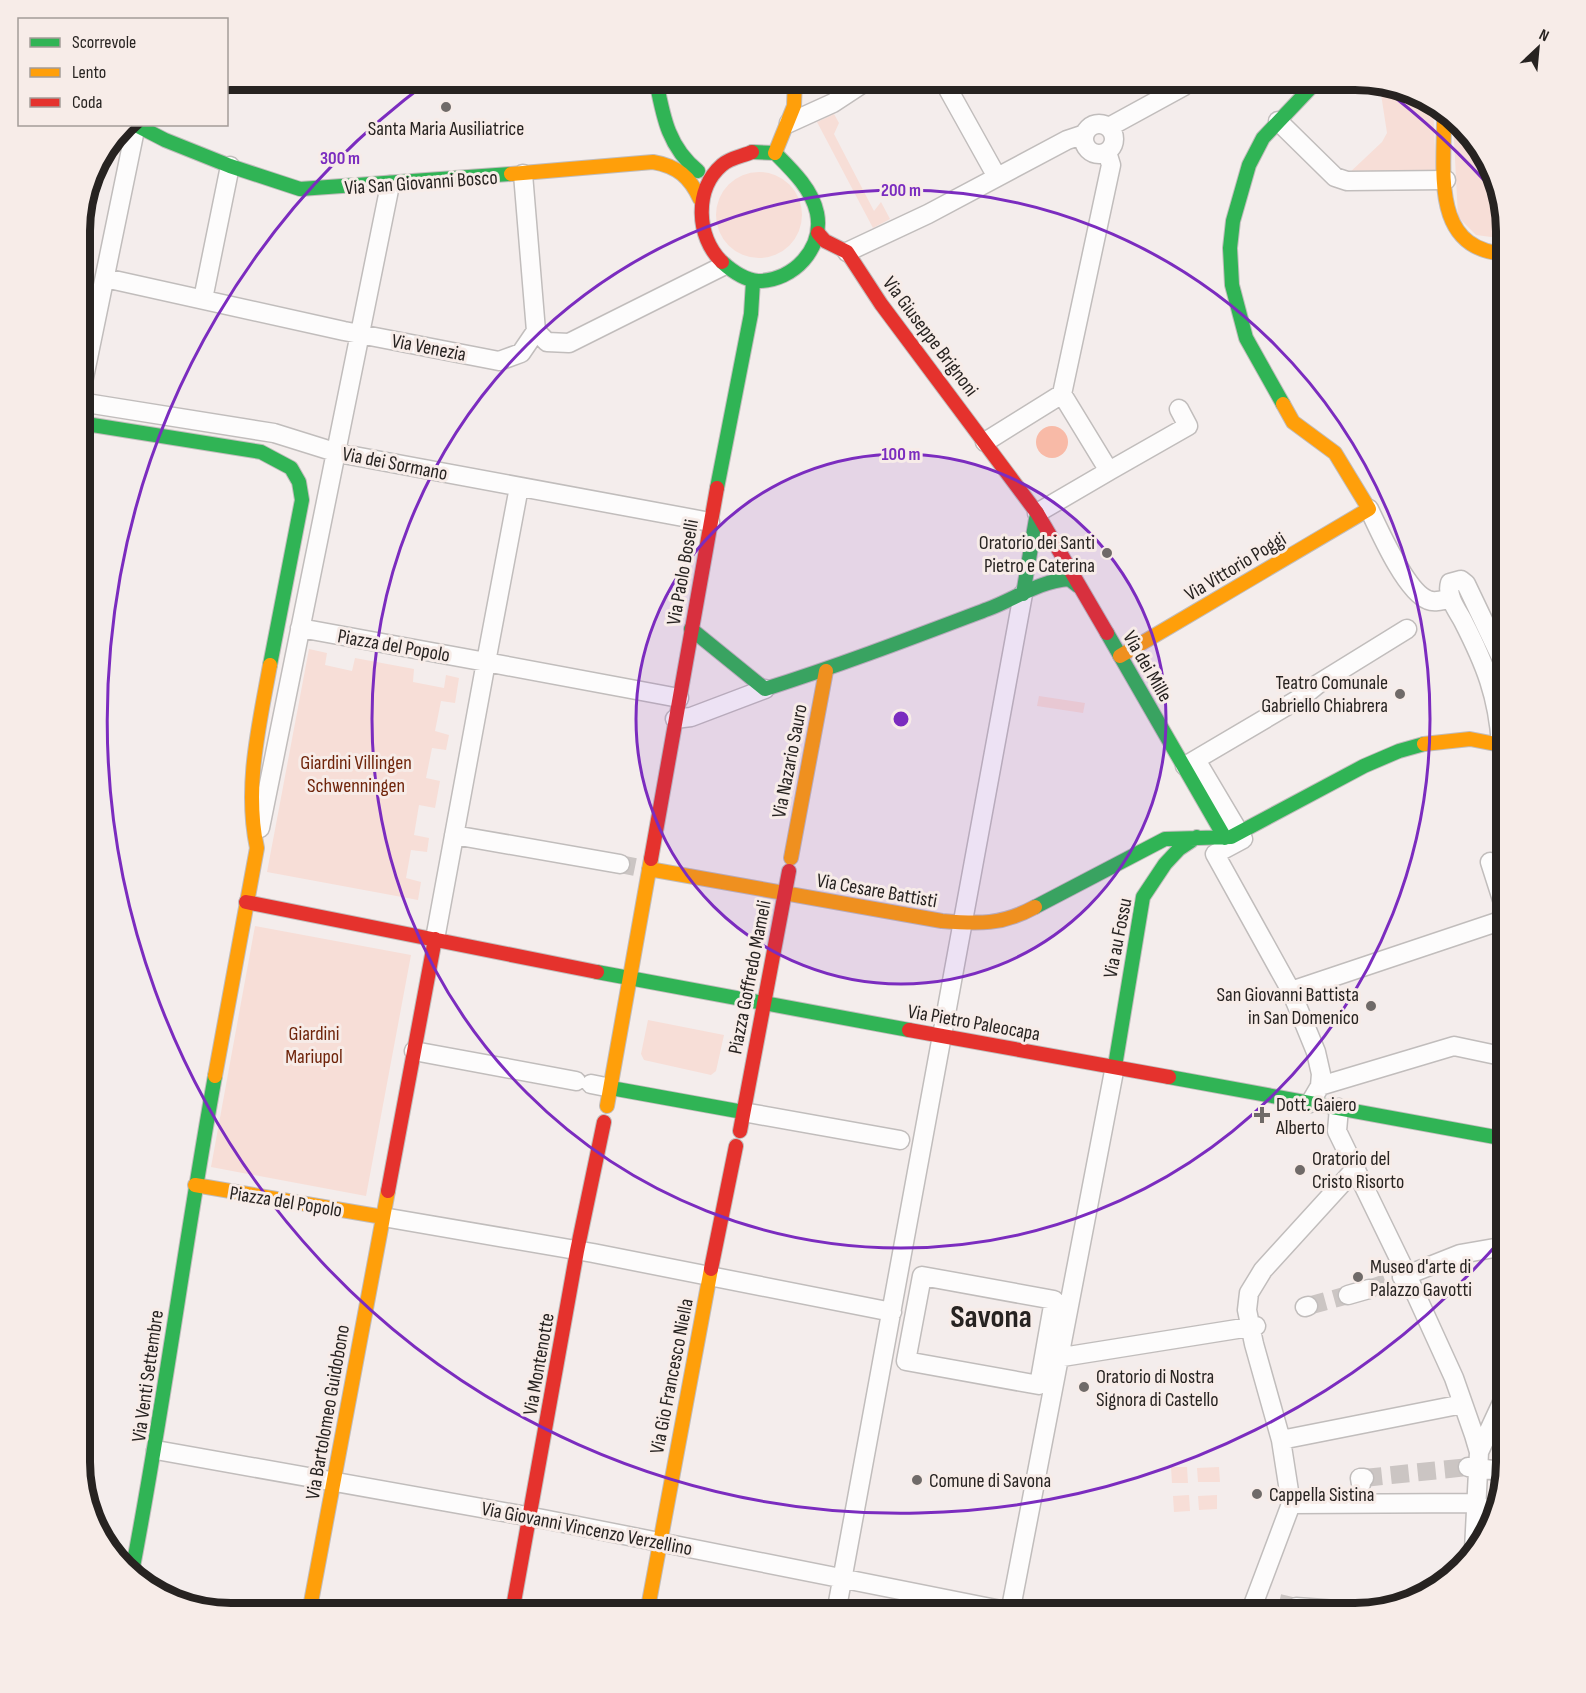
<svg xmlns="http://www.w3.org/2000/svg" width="1586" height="1693" font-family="'Sofia Sans Condensed',sans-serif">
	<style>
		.green { fill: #f7ded7 }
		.water { fill: #f8baa7 }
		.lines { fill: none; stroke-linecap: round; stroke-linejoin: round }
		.street-tunnel { stroke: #cbc5c3; stroke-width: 18; stroke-dasharray: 18 9; stroke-linecap: butt }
		.street-casing { stroke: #c1bdbc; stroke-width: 21 }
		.fast-casing { stroke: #c1bdbc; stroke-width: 16 }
		.slow-casing { stroke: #c1bdbc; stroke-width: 16 }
		.jam-casing { stroke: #c1bdbc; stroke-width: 16 }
		.street { stroke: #fdfcfc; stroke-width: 18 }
		.fast { stroke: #30b455; stroke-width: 14 }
		.slow { stroke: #ff9f0a; stroke-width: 14 }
		.jam { stroke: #e5322d; stroke-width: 14 }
		.ring { fill: none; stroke: #7b2cbf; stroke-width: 3 }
		.poi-dot { fill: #6f6a68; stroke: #f7ece8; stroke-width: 2 }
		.labels { text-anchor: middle; stroke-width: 6; stroke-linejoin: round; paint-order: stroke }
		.poi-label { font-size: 20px; fill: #272321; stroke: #f7ece8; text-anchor: start }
		.street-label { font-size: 20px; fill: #272321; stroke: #f7ece8 }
		.park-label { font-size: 20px; fill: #6f240a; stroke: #f7ece8 }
		.town-label { font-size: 32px; font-weight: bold; fill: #272321; stroke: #f7ece8 }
		.rim { fill: none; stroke: #272321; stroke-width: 8 }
		.centre { fill: #7b2cbf; stroke: #f7ece8; stroke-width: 3 }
		.ring-label { font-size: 18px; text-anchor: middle; font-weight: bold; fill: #7b2cbf; stroke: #f7ece8; stroke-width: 6; stroke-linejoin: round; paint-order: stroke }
	</style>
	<rect width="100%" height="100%" fill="#f4edec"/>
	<path class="green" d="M 1390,86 L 1423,95 L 1433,104 L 1436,174 L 1346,176 L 1382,142 L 1387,133 L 1381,94 Z
		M 834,114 L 839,123 L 834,134 L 874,211 L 881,202 L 890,219 L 873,228 L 817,122 Z
		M 1453,120 L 1475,138 L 1498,182 L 1506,239 L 1476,235 L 1458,217 Z
		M716 215a43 43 0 1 1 86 0a43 43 0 1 1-86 0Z
		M 309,649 L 327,653 L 325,665 L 352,671 L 355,658 L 414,669 L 413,682 L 444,688 L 446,675 L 459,678 L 455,703 L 441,701 L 435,731 L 449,735 L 446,750 L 432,748 L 426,778 L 440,781 L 435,808 L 419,805 L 414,835 L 429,838 L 427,852 L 411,850 L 406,878 L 421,882 L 418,900 L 267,872 Z
		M 1039,696 L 1085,703 L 1083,713 L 1037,706 Z
		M 255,926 L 411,955 L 366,1196 L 211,1167 Z
		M 648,1020 L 724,1035 L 716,1071 L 711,1075 L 644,1060 L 641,1054 Z
		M 1171,1467 L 1187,1467 L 1188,1483 L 1172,1483 Z
		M 1219,1467 L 1220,1482 L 1198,1482 L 1197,1468 Z
		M 1189,1495 L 1190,1511 L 1174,1512 L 1173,1496 Z
		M 1217,1495 L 1217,1509 L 1199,1510 L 1198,1496 Z"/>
	<path class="water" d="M1036 442a16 16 0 1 1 32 0a16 16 0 1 1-32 0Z"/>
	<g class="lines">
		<path class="street-tunnel" d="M 620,864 L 635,867
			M 1369,1289 L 1402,1277
			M 1308,1306 L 1348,1295
			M 1364,1478 L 1468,1467
			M 1279,1603 L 1296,1607"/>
		<g class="street-casing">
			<path id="street" d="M 943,80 L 997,177
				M 1278,121 L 1335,177 L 1347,181 L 1446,180
				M 789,123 L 833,103 L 868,80
				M1084 139a15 15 0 1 1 30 0a15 15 0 1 1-30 0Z
				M 1109,127 L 1184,86 L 1187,80
				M 523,174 L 536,331
				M 847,252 L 928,214 L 1067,140 L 1085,134
				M 105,278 L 344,331 L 499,361 L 521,353 L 536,331
				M 203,299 L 230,166
				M 536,331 L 547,342 L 569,343 L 723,266
				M 1062,394 L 1111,165 L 1107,152
				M 80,397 L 136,125
				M 80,402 L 274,433 L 338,453 L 710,522
				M 985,442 L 1062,394 L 1109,471 L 1037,513
				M 1109,471 L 1188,426 L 1179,409
				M 519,487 L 486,662 L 679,698
				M 1369,509 C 1379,530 1406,592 1428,600 C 1435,603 1443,600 1451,598
				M 300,628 L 486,662 L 435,939
				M 675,719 L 691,717 L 765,689
				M 1501,745 C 1498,696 1485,664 1463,621 C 1457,610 1446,596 1450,583 L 1461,580 L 1466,584 L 1506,668
				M 1196,760 L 1243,839 L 1215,854 L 1291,991 L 1316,1052 L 1321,1074 L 1320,1086 L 1310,1103
				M 1185,766 L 1302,697 L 1318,684 L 1407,629
				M 260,828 L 390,185
				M 454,835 L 620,864
				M 1490,862 L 1506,912
				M 1500,921 L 1506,947
				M 1291,991 L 1506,919
				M 414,1051 L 576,1081
				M 591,1084 L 611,1088
				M 1320,1086 L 1454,1046 L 1506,1057
				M 1339,1108 L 1337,1131 L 1407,1275 L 1454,1378 L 1474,1435 L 1479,1452 L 1474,1550
				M 743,1112 L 900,1140
				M 383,1217 L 593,1253 L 892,1312
				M 922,1276 L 1054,1300 L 1039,1385 L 906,1361 Z
				M 1402,1277 L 1460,1254 L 1506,1246
				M 1348,1295 L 1369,1289
				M 1305,1307 L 1308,1306
				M 1050,1359 L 1256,1326
				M 1281,1440 L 1463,1404
				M 156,1450 L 543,1519 L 1016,1613
				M 1479,1452 L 1506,1394
				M 1468,1467 L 1493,1470 L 1503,1476
				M 1361,1484 L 1360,1478 L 1364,1478
				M 1291,1504 L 1478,1503
				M 1296,1607 L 1364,1612
				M 836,1613 L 1023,594
				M 1010,1613 L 1115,1066
				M 1250,1613 L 1291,1504 L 1281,1440 L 1254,1344 L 1247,1310 L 1249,1293 L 1263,1270 L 1356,1168"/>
		</g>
		<g class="fast-casing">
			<path id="fast" d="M 656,80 C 663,116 668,147 698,171
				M 134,124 L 165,140 L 230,166 L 300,189 L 511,174
				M 722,262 C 732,271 744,280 758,281 C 794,281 824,248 817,213 C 812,189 792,170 775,153 L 752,152
				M 1283,404 L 1246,338 L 1232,285 L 1230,248 L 1233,221 L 1249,165 L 1263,138 L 1318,80
				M 80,423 L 261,452 L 291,468 L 299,482 L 302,500 L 270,665
				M 717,488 L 751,314 L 753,282
				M 1023,594 L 1037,513
				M 691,629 L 765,689 C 841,665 914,637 988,609 C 1015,599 1039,581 1069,579 L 1078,586
				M 1107,633 L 1225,838
				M 1035,907 L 1165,839 L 1231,837 L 1364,766 L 1399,751 L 1424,744
				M 597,972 L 909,1030
				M 1115,1066 L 1143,897 L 1165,864 L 1179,849 L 1197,837
				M 1169,1077 L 1506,1139
				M 611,1088 L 743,1112
				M 132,1572 C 164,1407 185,1241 215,1076"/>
		</g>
		<g class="slow-casing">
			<path id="slow" d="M 1444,113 C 1445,168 1429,250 1506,254
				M 775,153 L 794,106 L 795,80
				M 511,174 L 653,162 C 677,166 690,177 700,199
				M 1120,656 L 1369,509 L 1335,453 L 1293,422 L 1283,404
				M 1424,744 L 1470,739 L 1506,746
				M 791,858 L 826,671
				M 649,869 L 942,921 C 979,924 1002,925 1035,907
				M 215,1076 L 257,848 C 244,787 259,726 270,665
				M 607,1106 L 651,859
				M 195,1185 L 383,1217
				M 309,1613 L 388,1191
				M 647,1613 L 711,1269"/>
		</g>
		<g class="jam-casing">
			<path id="jam" d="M 818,233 L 825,241 L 847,252 L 881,304 L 1037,513 L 1107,633
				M 722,262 C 696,237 694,189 722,165 C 729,158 743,156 752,152
				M 651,859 L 717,488
				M 246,902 L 597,972
				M 909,1030 L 1169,1077
				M 740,1131 L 789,871
				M 388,1191 L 435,939
				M 711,1269 L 736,1146
				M 512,1613 L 577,1251 L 604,1122"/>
		</g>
		<use href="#street" class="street"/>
		<use href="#fast" class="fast"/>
		<use href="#slow" class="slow"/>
		<use href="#jam" class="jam"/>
	</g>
	<circle cx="901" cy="719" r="265" fill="#7b2cbf" fill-opacity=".12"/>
	<g class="ring">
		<circle cx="901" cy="719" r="265"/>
		<circle cx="901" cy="719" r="529"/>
		<path d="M1505 1235A794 794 0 1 1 429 81M1379 85A794 794 0 0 1 1500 198"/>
	</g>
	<g class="poi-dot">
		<circle cx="446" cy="107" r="6"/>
		<circle cx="1107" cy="553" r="6"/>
		<circle cx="1400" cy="694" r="6"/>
		<circle cx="1371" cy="1006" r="6"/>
		<path d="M1259 1106h6v6h6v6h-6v6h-6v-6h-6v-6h6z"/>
		<circle cx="1300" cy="1170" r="6"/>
		<circle cx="1358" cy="1277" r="6"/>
		<circle cx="1084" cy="1387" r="6"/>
		<circle cx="917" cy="1480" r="6"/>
		<circle cx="1257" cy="1494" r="6"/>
	</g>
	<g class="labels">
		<g class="poi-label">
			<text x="446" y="135" text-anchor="middle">Santa Maria Ausiliatrice</text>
			<text x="1095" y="549" text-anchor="end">Oratorio dei Santi<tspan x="1095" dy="23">Pietro e Caterina</tspan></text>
			<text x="1388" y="689" text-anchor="end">Teatro Comunale<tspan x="1388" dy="23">Gabriello Chiabrera</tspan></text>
			<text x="1359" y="1001" text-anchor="end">San Giovanni Battista<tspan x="1359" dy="23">in San Domenico</tspan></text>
			<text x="1276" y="1111">Dott. Gaiero<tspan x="1276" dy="23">Alberto</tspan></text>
			<text x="1312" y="1165">Oratorio del<tspan x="1312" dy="23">Cristo Risorto</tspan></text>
			<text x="1370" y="1273">Museo d'arte di<tspan x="1370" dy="23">Palazzo Gavotti</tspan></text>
			<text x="1096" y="1383">Oratorio di Nostra<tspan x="1096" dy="23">Signora di Castello</tspan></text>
			<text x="929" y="1487">Comune di Savona</text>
			<text x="1269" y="1501">Cappella Sistina</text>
		</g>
		<g class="street-label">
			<text transform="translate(421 182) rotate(-4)" y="7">Via San Giovanni Bosco</text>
			<text transform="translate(931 336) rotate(53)" y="7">Via Giuseppe Brignoni</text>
			<text transform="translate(429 347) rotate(11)" y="7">Via Venezia</text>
			<text transform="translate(395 463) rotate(11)" y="7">Via dei Sormano</text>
			<text transform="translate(1235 566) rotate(-31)" y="7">Via Vittorio Poggi</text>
			<text transform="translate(682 572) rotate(-80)" y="7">Via Paolo Boselli</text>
			<text transform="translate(394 645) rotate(10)" y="7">Piazza del Popolo</text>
			<text transform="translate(1148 666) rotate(60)" y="7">Via dei Mille</text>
			<text transform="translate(789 761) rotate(-79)" y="7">Via Nazario Sauro</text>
			<text transform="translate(877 890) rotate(10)" y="7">Via Cesare Battisti</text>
			<text transform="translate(1117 938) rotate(-79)" y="7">Via au Fossu</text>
			<text transform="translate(749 977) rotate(-79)" y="7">Piazza Goffredo Mameli</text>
			<text transform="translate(974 1022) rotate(10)" y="7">Via Pietro Paleocapa</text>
			<text transform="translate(286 1201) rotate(9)" y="7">Piazza del Popolo</text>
			<text transform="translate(538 1364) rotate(-80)" y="7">Via Montenotte</text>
			<text transform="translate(147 1376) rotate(-82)" y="7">Via Venti Settembre</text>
			<text transform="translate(671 1376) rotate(-79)" y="7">Via Gio Francesco Niella</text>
			<text transform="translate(327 1412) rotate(-80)" y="7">Via Bartolomeo Guidobono</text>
			<text transform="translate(587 1528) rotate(11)" y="7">Via Giovanni Vincenzo Verzellino</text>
		</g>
		<g class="park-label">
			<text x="356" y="769">Giardini Villingen<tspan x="356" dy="23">Schwenningen</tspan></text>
			<text x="314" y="1040">Giardini<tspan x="314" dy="23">Mariupol</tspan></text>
		</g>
		<g class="town-label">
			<text x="991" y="1327">Savona</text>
		</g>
	</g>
	<path d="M0 0H1586V1693H0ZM231 90H1355A141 141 0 0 1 1496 231V1462A141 141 0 0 1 1355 1603H231A141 141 0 0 1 90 1462V231A141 141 0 0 1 231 90Z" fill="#f7ece8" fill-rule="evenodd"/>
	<path class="rim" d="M231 90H1355A141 141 0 0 1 1496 231V1462A141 141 0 0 1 1355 1603H231A141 141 0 0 1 90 1462V231A141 141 0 0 1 231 90Z"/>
	<circle cx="901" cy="719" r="9" class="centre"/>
	<g class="ring-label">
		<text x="340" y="164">300 m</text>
		<text x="901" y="196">200 m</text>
		<text x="901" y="460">100 m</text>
	</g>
	<rect x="18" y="18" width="210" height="108" fill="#f7ece8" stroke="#a49c98" stroke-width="1.5"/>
	<rect x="30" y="38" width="30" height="9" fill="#30b455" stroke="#a49c98" stroke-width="1.5"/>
	<text x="72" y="48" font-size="18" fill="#272321">Scorrevole</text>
	<rect x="30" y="68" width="30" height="9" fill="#ff9f0a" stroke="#a49c98" stroke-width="1.5"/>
	<text x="72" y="78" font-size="18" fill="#272321">Lento</text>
	<rect x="30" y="98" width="30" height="9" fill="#e5322d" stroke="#a49c98" stroke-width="1.5"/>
	<text x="72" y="108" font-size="18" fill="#272321">Coda</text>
	<g transform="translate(1538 48) rotate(26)" stroke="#f7ece8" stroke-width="4.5" paint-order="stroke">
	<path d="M0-4.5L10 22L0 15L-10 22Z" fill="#272321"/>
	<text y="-9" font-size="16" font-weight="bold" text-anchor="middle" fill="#272321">N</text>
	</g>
</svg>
